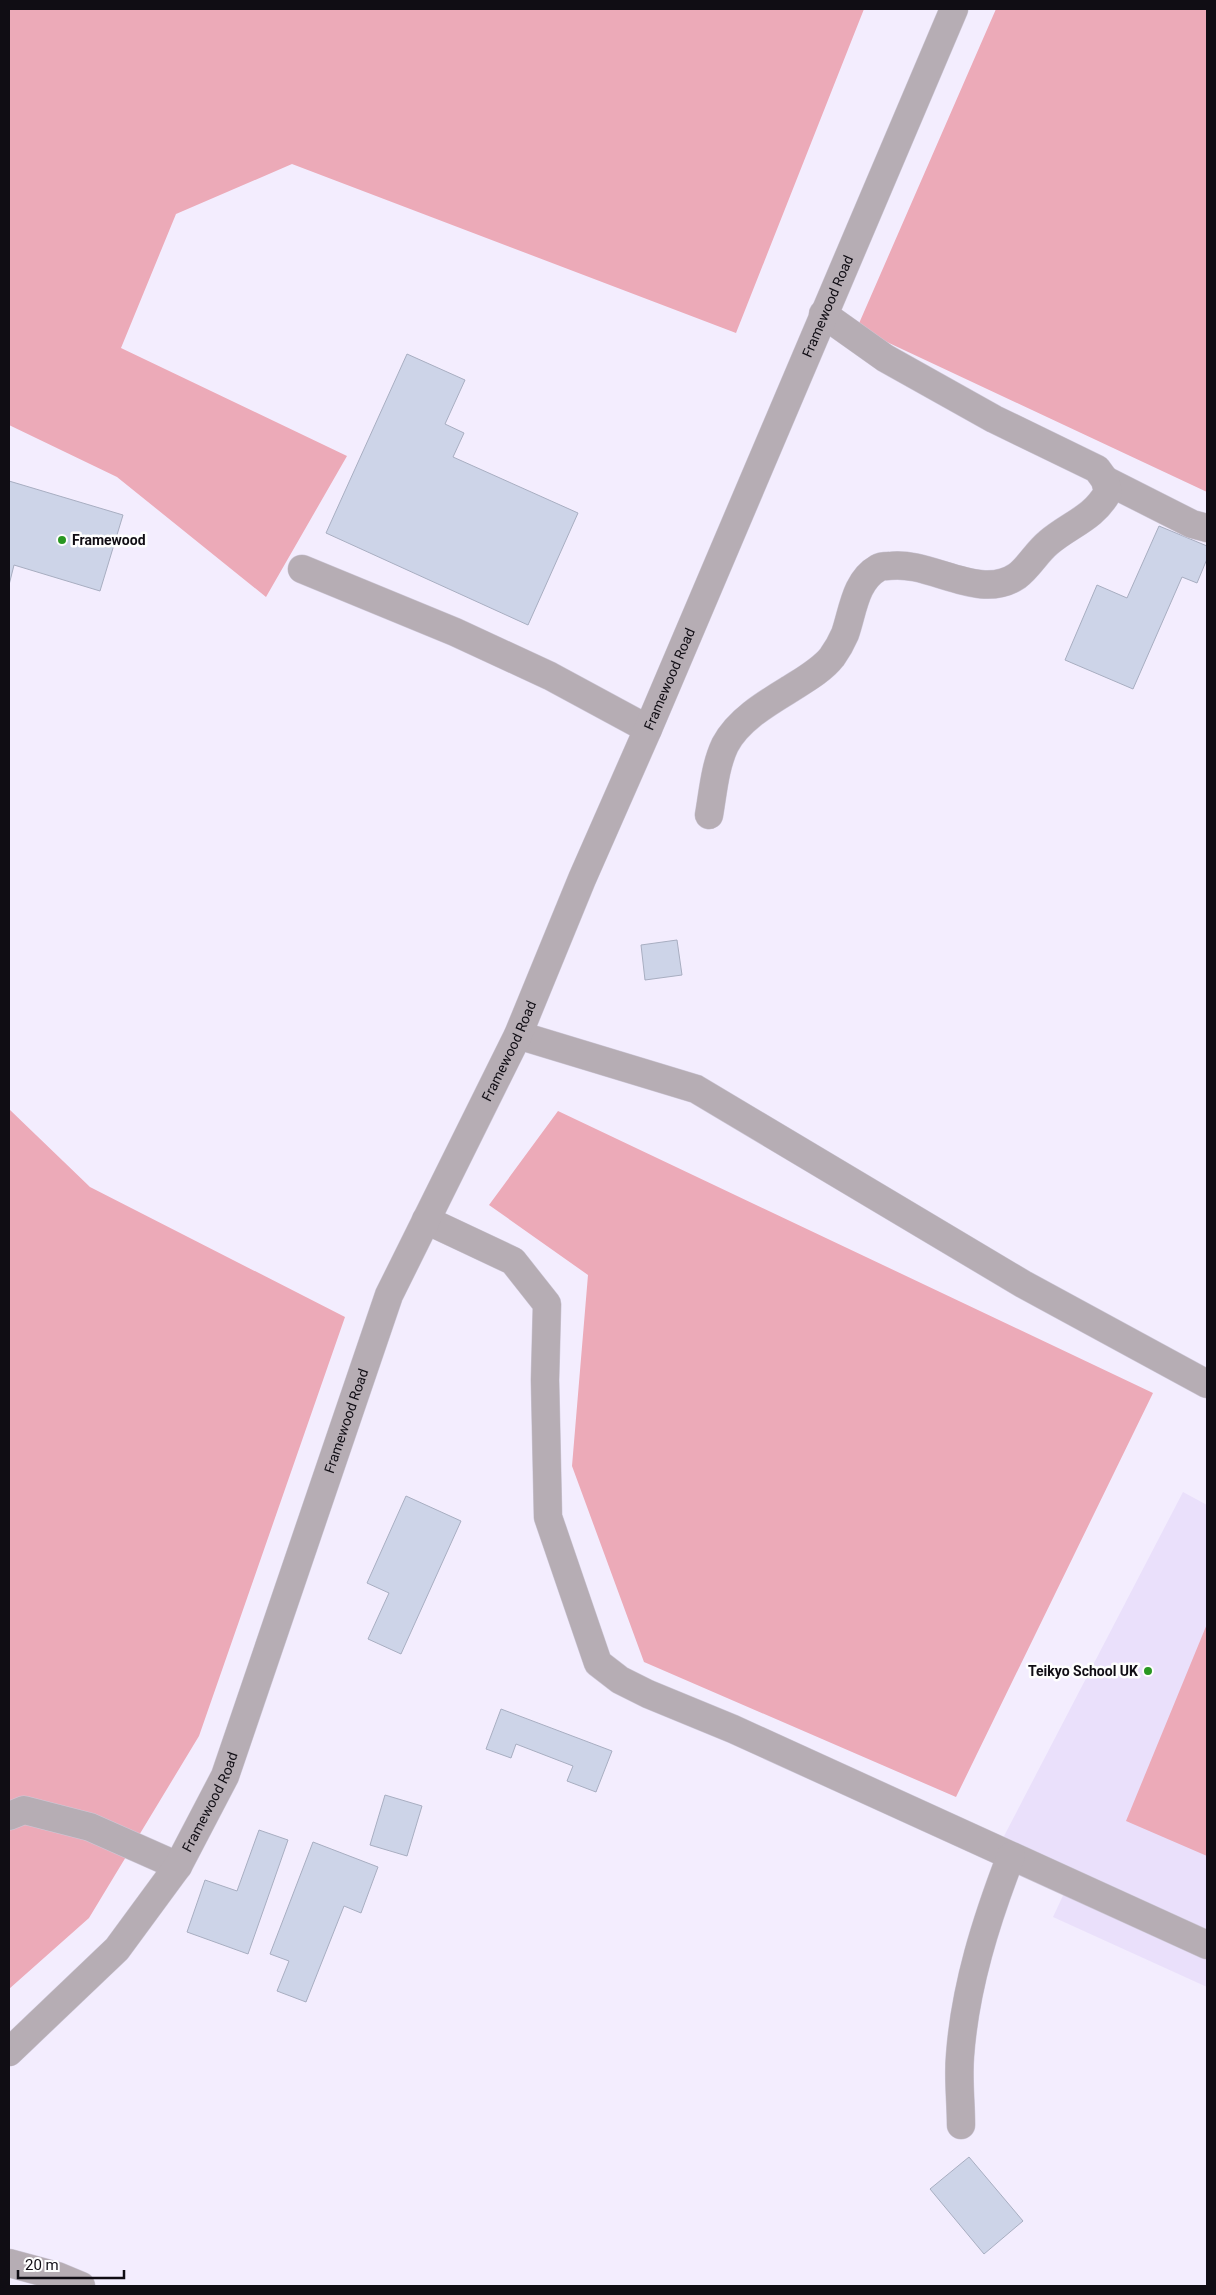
<svg xmlns="http://www.w3.org/2000/svg" width="1216" height="2295" font-family="Roboto,sans-serif">
	<style>
		.built { fill: #eae0fb }
		.green { fill: #ecaab8 }
		.building { fill: #cdd4e8; stroke: #a8aec1 }
		.lines { fill: none; stroke-linecap: round; stroke-linejoin: round }
		.minor-casing { stroke: #cfc9d9; stroke-width: 29 }
		.minor { stroke: #b6adb4; stroke-width: 28 }
		.poi-dot { fill: #299722; stroke: #fefefe; stroke-width: 2 }
		.labels { text-anchor: middle; stroke-width: 5; stroke-linejoin: round; paint-order: stroke }
		.street-label { font-size: 14px; fill: #100d14; stroke: #fefefe }
		.poi-label { font-size: 14px; font-weight: bold; fill: #100d14; stroke: #fefefe; text-anchor: start }
	</style>
	<rect width="100%" height="100%" fill="#f3edfe"/>
	<path class="built" d="M 1183,1492 L 1207,1505 L 1207,1987 L 1053,1917 L 1074,1872 L 1003,1838 Z"/>
	<path class="green" d="M 9,9 L 864,9 L 736,333 L 292,164 L 176,214 L 121,348 L 347,456 L 266,597 L 117,477 L 9,425 Z
		M 996,9 L 1207,9 L 1207,492 L 857,328 Z
		M 9,1109 L 90,1187 L 345,1317 L 199,1736 L 89,1918 L 9,1989 Z
		M 558,1111 L 1153,1393 L 956,1797 L 644,1662 L 572,1466 L 588,1275 L 489,1205 Z
		M 1207,1624 L 1207,1856 L 1126,1821 Z"/>
	<path class="building" d="M 407,354 L 465,380 L 445,424 L 464,433 L 453,457 L 578,513 L 528,625 L 326,533 Z
		M 9,481 L 123,515 L 100,591 L 14,565 L 9,585 Z
		M 1159,526 L 1207,546 L 1207,559 L 1197,583 L 1182,577 L 1133,689 L 1065,660 L 1097,585 L 1127,598 Z
		M 677,940 L 682,975 L 645,980 L 641,945 Z
		M 406,1496 L 461,1521 L 401,1654 L 368,1639 L 389,1593 L 367,1583 Z
		M 501,1709 L 612,1751 L 596,1792 L 567,1781 L 573,1766 L 516,1744 L 511,1758 L 486,1749 Z
		M 385,1795 L 422,1806 L 407,1856 L 370,1845 Z
		M 259,1830 L 288,1840 L 248,1954 L 187,1932 L 205,1880 L 237,1891 Z
		M 313,1842 L 378,1867 L 361,1913 L 344,1906 L 306,2002 L 277,1991 L 289,1961 L 270,1954 Z
		M 969,2157 L 1023,2221 L 984,2254 L 930,2189 Z"/>
	<g class="lines">
		<g class="minor-casing">
			<g id="minor">
				<path d="M 1105,480 L 1192,524 L 1207,528"/>
				<path d="M 302,569 L 455,632 L 550,676 L 648,729"/>
				<path d="M 709,815 C 713,792 715,766 725,745 C 738,720 767,703 790,689 C 804,680 822,670 832,657 C 837,650 842,641 845,634 C 853,611 855,581 878,568 C 881,566 886,566 889,566 C 930,560 979,602 1017,576 C 1029,567 1037,552 1048,543 C 1070,524 1093,519 1108,492 L 1105,480 L 1097,469 L 994,419 L 885,358 L 823,314"/>
				<path d="M 518,1035 L 696,1089 L 1023,1284 L 1207,1384"/>
				<path d="M 426,1220 L 513,1261 L 547,1304 L 545,1380 L 548,1517 L 598,1663 L 620,1680 L 648,1694 L 733,1729 L 1207,1945"/>
				<path d="M 9,1816 L 24,1810 L 90,1827 L 178,1866"/>
				<path id="s1" d="M 9,2052 L 117,1949 L 178,1866 L 225,1776 L 389,1295 L 518,1035 L 582,879 L 648,729 L 954,9"/>
				<path d="M 961,2125 C 961,2102 958,2079 960,2056 C 965,1987 986,1921 1011,1856"/>
				<path d="M 9,2263 L 57,2276 L 81,2286"/>
			</g>
		</g>
		<use href="#minor" class="minor"/>
	</g>
	<g class="poi-dot">
		<circle cx="62" cy="540" r="5"/>
		<circle cx="1148" cy="1671" r="5"/>
	</g>
	<g class="labels">
		<g class="street-label">
			<text dy="5" stroke="none"><textPath href="#s1" startOffset="1944">Framewood Road</textPath></text>
			<text dy="5" stroke="none"><textPath href="#s1" startOffset="1539">Framewood Road</textPath></text>
			<text dy="5" stroke="none"><textPath href="#s1" startOffset="1134">Framewood Road</textPath></text>
			<text dy="5" stroke="none"><textPath href="#s1" startOffset="729">Framewood Road</textPath></text>
			<text dy="5" stroke="none"><textPath href="#s1" startOffset="324">Framewood Road</textPath></text>
		</g>
		<g class="poi-label">
			<text x="72" y="545">Framewood</text>
			<text x="1138" y="1676" text-anchor="end">Teikyo School UK</text>
		</g>
	</g>
	<rect width="1216" height="2295" fill="none" stroke="#100d14" stroke-width="20"/>
	<path d="M18 2270v8h106v-8" fill="none" stroke="#100d14" stroke-width="2.5"/>
	<text x="25" y="2270" font-size="15" fill="#100d14" stroke="#fefefe" stroke-width="4" paint-order="stroke">20 m</text>
</svg>
